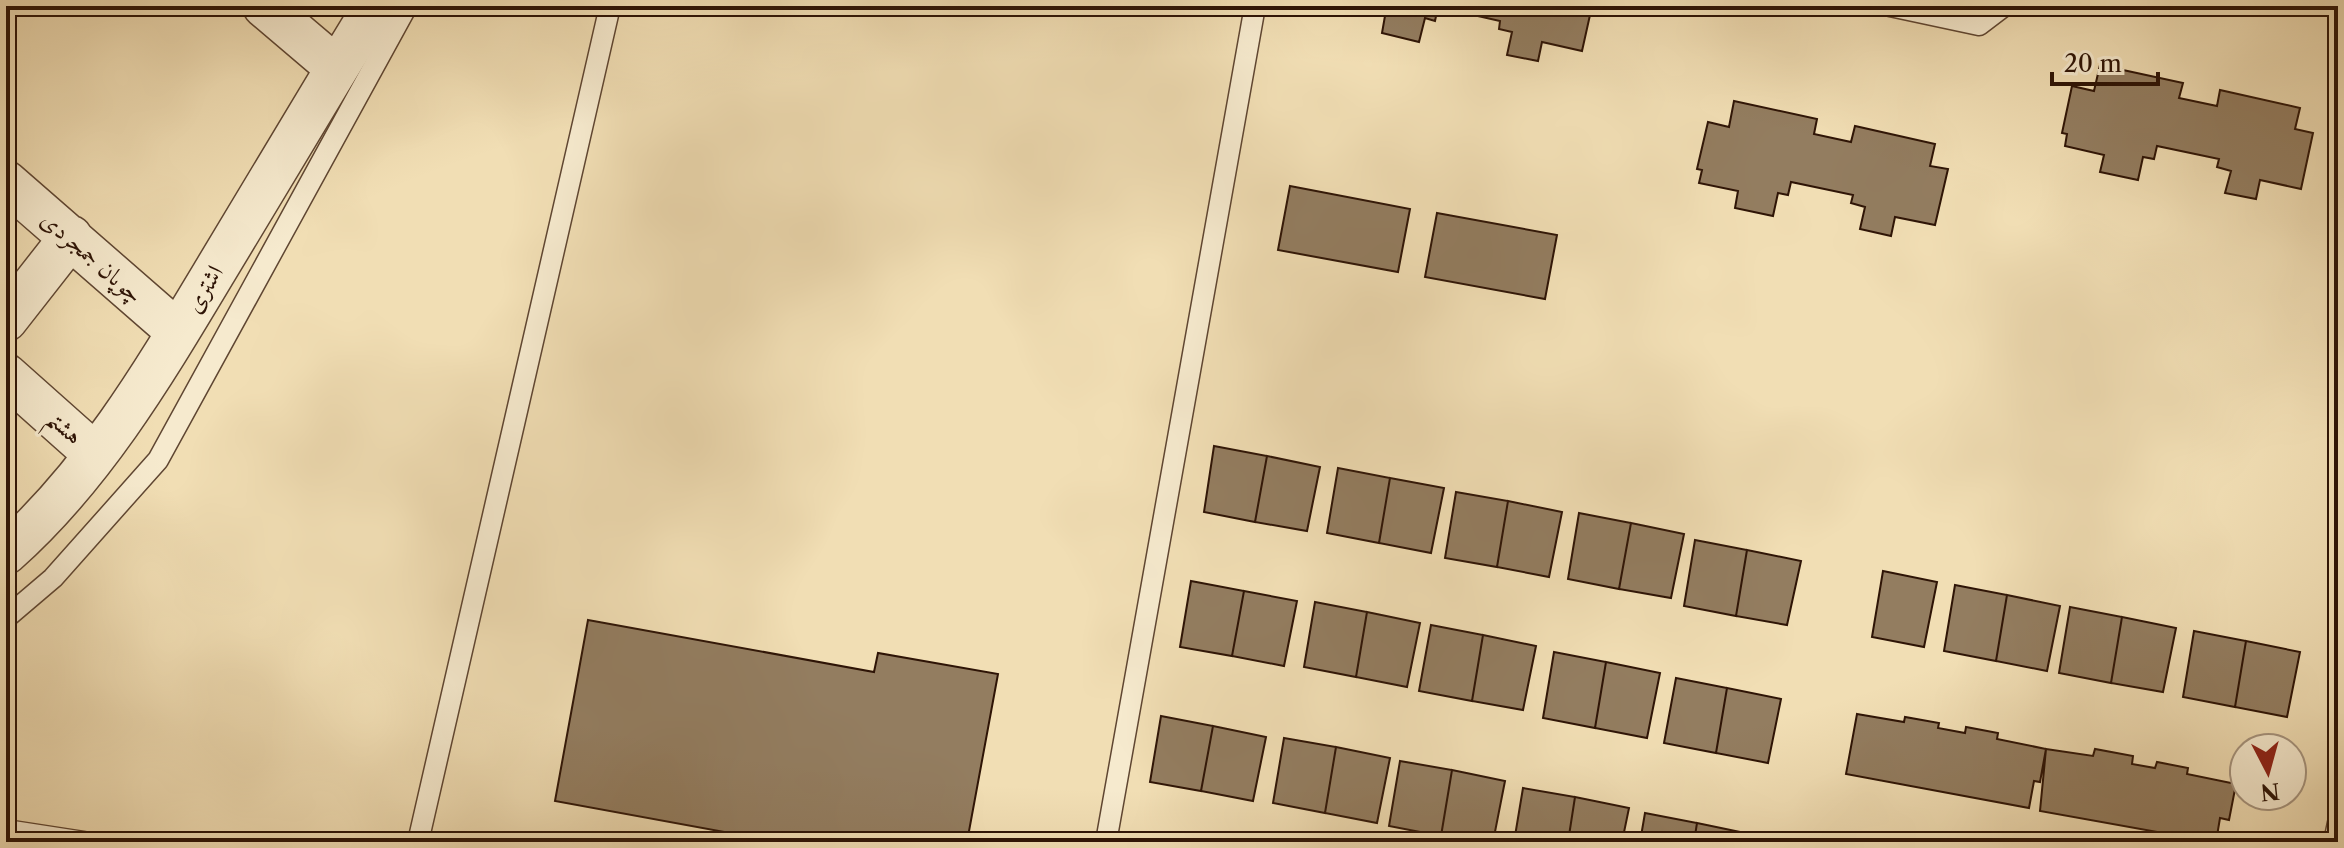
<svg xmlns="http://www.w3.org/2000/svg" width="2344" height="848" font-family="'Libre Caslon Text',Amiri,serif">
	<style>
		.building { fill: #937d60; stroke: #2e1406; stroke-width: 2 }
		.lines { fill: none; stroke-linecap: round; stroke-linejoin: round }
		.lane-casing { stroke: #5f4632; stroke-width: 23 }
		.street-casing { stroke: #5f4632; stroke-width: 45 }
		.lane { stroke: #f6eace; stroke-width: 20 }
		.street { stroke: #f6eace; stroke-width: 42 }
		.labels { text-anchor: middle; stroke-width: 6; stroke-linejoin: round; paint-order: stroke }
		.street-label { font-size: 24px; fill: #2e1406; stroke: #f6eace }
	</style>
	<rect width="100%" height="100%" fill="#f1deb4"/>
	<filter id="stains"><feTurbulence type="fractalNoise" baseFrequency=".0025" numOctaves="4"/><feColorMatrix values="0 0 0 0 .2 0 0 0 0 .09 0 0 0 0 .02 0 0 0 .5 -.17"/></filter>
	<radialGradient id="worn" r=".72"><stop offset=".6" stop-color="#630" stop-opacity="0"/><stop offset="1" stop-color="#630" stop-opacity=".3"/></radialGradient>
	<path class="building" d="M 1347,6 L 1592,6 L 1582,51 L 1542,42 L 1538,61 L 1507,55 L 1512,32 L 1499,29 L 1500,21 L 1438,7 L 1435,21 L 1425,18 L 1419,42 L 1382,33 L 1385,16 Z
		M 2100,65 L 2183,83 L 2179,98 L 2217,106 L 2220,90 L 2300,108 L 2295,129 L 2313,133 L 2301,189 L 2260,180 L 2256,199 L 2225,193 L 2231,171 L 2217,167 L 2219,159 L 2157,146 L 2154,159 L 2143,157 L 2138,180 L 2100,172 L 2104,155 L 2065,146 L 2067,134 L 2062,133 L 2072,86 L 2094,91 Z
		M 1734,101 L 1817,119 L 1814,134 L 1851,142 L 1855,126 L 1935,144 L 1930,166 L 1948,169 L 1935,225 L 1895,217 L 1891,236 L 1860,229 L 1865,207 L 1851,203 L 1853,195 L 1791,182 L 1788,195 L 1778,193 L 1773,216 L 1735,208 L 1738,191 L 1699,183 L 1702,170 L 1697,169 L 1708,122 L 1729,127 Z
		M 1290,186 L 1410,209 L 1398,272 L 1278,250 Z
		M 1437,213 L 1557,235 L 1545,299 L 1425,277 Z
		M 1214,446 L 1267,456 L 1255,522 L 1204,512 Z
		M 1267,456 L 1320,467 L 1307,531 L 1255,522 Z
		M 1338,468 L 1390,478 L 1379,543 L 1327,533 Z
		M 1390,478 L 1444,488 L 1431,553 L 1379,543 Z
		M 1456,492 L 1508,501 L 1497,567 L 1445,558 Z
		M 1508,501 L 1562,512 L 1549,577 L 1497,567 Z
		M 1579,513 L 1631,523 L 1619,589 L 1568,579 Z
		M 1631,523 L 1684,534 L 1671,598 L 1619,589 Z
		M 1695,540 L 1747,550 L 1736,616 L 1684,606 Z
		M 1747,550 L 1801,561 L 1787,625 L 1736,616 Z
		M 1883,571 L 1937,582 L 1924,647 L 1872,637 Z
		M 1191,581 L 1244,591 L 1232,656 L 1180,647 Z
		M 1955,585 L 2007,595 L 1996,661 L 1944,651 Z
		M 1244,591 L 1297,601 L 1284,666 L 1232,656 Z
		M 2007,595 L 2060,606 L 2047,671 L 1996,661 Z
		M 1315,602 L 1367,612 L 1356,677 L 1304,667 Z
		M 2070,607 L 2122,617 L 2111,683 L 2059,673 Z
		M 1367,612 L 1420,623 L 1407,687 L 1356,677 Z
		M 2122,617 L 2176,628 L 2163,692 L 2111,683 Z
		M 588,620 L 874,672 L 878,653 L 998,674 L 967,842 L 779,842 L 555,801 Z
		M 1431,625 L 1483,635 L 1472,701 L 1419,691 Z
		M 2194,631 L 2246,641 L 2235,707 L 2183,697 Z
		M 1483,635 L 1536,646 L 1523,710 L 1472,701 Z
		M 2246,641 L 2300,652 L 2287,717 L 2235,707 Z
		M 1554,652 L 1606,662 L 1595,728 L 1543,718 Z
		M 1606,662 L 1660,673 L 1647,738 L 1595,728 Z
		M 1676,678 L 1727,688 L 1716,753 L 1664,743 Z
		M 1727,688 L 1781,699 L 1768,763 L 1716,753 Z
		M 1857,714 L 1904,722 L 1905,717 L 1939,723 L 1938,728 L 1965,733 L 1966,727 L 1998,733 L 1997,739 L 2046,749 L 2040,782 L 2034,781 L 2029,808 L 1846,774 Z
		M 1161,716 L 1213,726 L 1201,791 L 1150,782 Z
		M 1213,726 L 1266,737 L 1253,801 L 1201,791 Z
		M 1284,738 L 1336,747 L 1325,813 L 1273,803 Z
		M 1336,747 L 1390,758 L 1377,823 L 1325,813 Z
		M 2046,749 L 2093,756 L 2095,749 L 2133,756 L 2132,764 L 2155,768 L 2157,762 L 2188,768 L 2187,774 L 2236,784 L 2229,820 L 2220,818 L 2216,842 L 2213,842 L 2040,811 Z
		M 1400,761 L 1452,770 L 1441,836 L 1389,826 Z
		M 1452,770 L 1505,781 L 1493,842 L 1441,836 Z
		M 1523,788 L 1575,797 L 1568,842 L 1514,842 Z
		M 1575,797 L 1629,808 L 1622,842 L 1568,842 Z
		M 1645,813 L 1697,823 L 1694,842 L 1640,842 Z
		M 1697,823 L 1750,834 L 1749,842 L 1694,842 Z"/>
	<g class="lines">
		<g class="lane-casing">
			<path id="lane" d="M 1890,6 L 1979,25 L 2004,6
				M 6,618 L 53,578 L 158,460 L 407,6
				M 6,830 L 84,842
				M 418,842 L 610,6
				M 1106,842 L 1255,6
				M 2334,842 L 2338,823"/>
		</g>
		<g class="street-casing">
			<path id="street" d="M 264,6 L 337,68
				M 6,182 L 178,332
				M 6,320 L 71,237
				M 6,375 L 88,448
				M 6,553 C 94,475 155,371 215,271 C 268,183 321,94 375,6"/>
		</g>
		<use href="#lane" class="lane"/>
		<use href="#street" class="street"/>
	</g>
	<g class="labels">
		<g class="street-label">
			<text transform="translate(92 257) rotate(41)" y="8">چوپان جمجردی</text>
			<text transform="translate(204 289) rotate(-59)" y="8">اشتری</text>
			<text transform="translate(65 427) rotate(42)" y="8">هشتم</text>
		</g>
	</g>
	<rect width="2344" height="848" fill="none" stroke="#f1deb4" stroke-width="32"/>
	<rect x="8" y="8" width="2328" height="832" fill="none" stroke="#2e1406" stroke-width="4"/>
	<rect x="16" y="16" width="2312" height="816" fill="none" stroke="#2e1406" stroke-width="2"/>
	<g transform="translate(2268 772) rotate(174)"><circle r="38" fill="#f6eace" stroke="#a6947e" stroke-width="2"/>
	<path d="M0-6L14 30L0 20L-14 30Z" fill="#8f2418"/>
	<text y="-12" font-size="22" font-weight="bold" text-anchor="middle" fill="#2e1406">N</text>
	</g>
	<path d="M2052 72v12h106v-12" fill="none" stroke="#2e1406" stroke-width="4"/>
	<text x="2064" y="72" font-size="24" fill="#2e1406" stroke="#f6eace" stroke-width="6" paint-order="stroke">20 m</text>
	<rect width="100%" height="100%" filter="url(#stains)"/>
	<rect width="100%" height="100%" fill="url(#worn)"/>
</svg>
